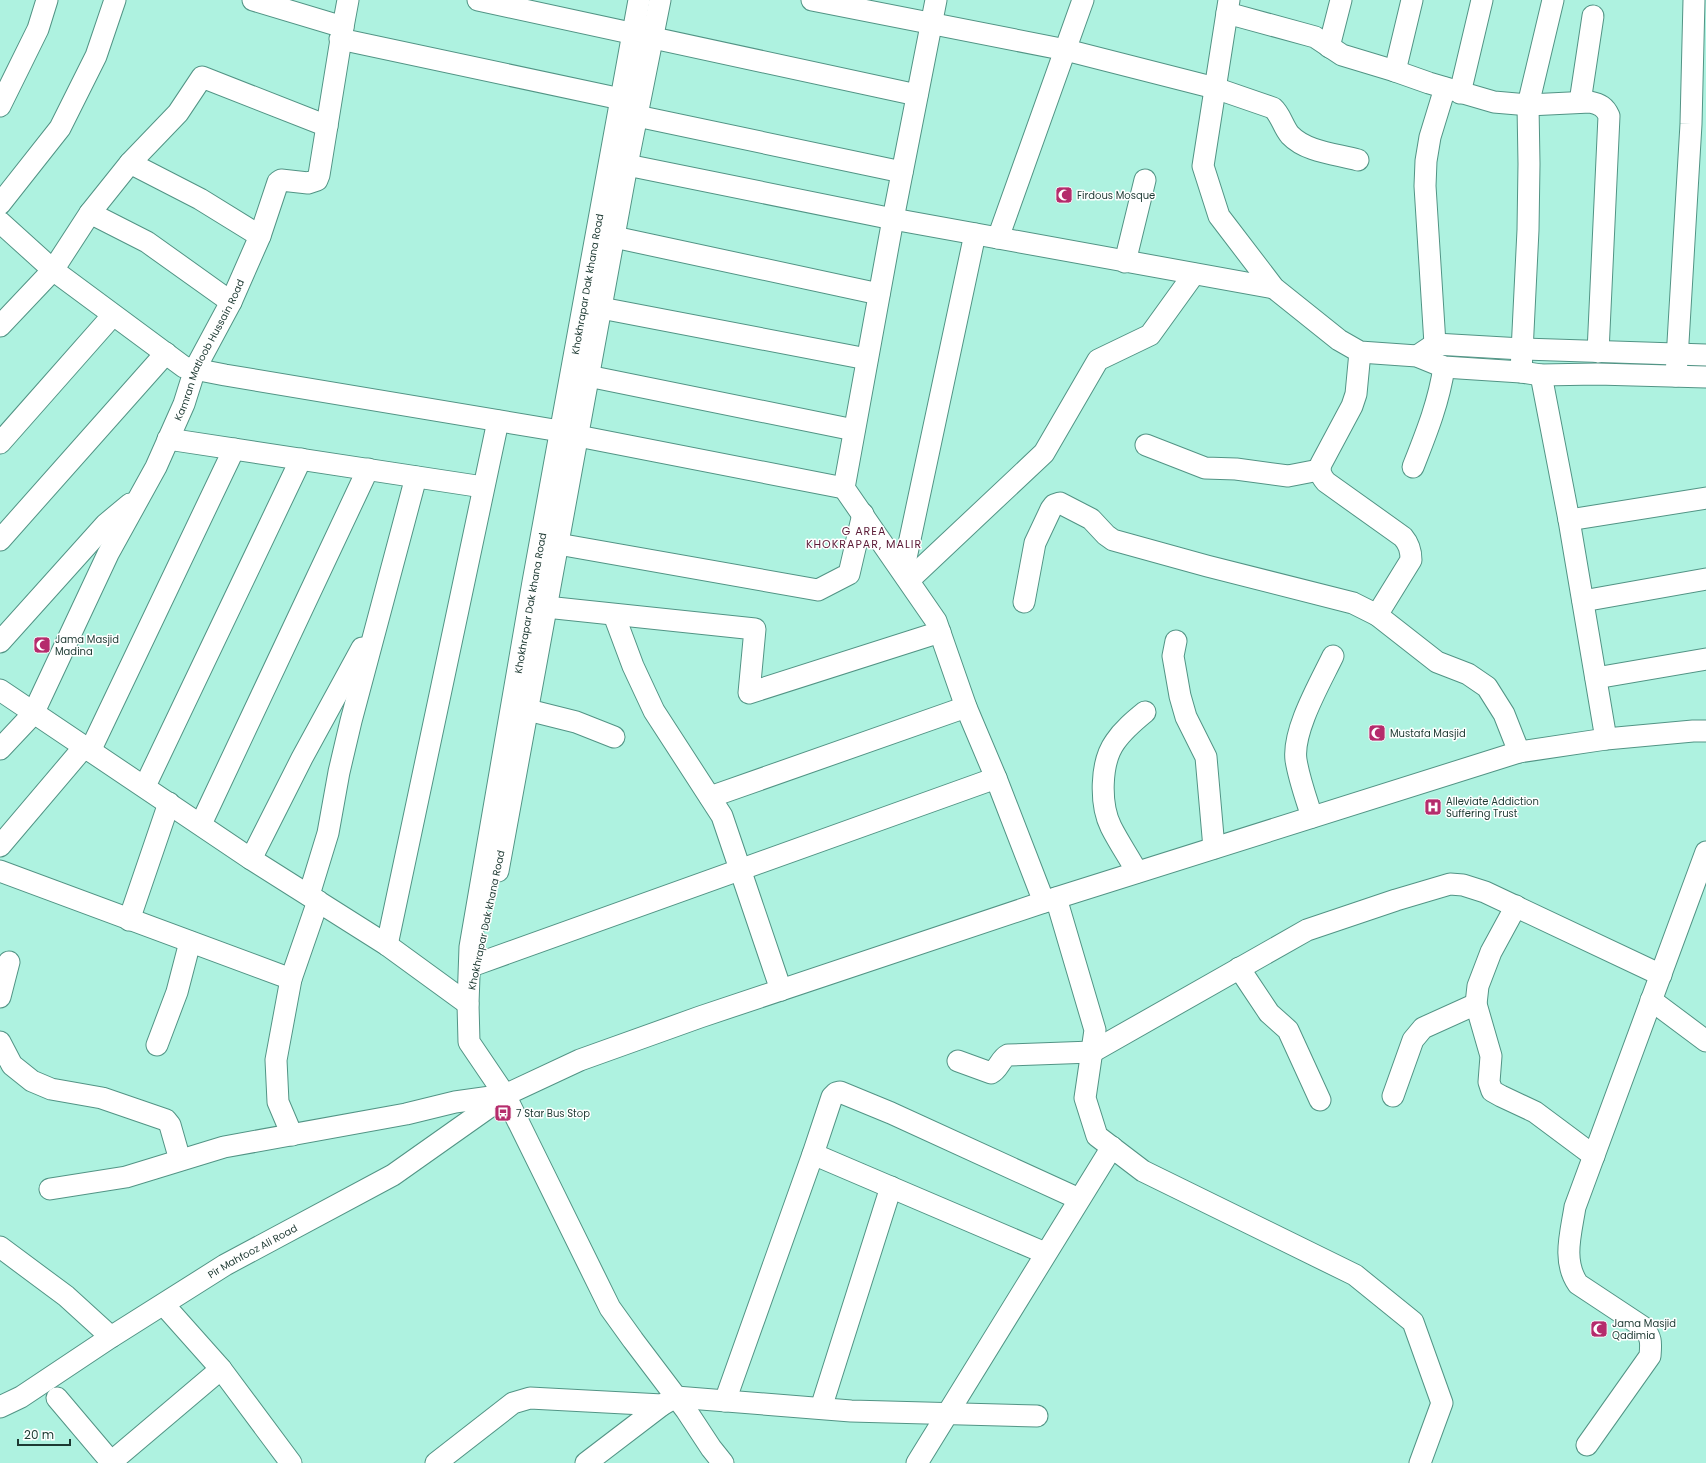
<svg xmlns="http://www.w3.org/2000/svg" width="1706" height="1463" font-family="Poppins,sans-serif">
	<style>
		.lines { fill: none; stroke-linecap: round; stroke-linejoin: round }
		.minor-casing { stroke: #529485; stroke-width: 23 }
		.minor { stroke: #fff; stroke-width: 21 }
		.labels { text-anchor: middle; stroke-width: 3; stroke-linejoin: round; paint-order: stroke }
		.poi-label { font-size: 10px; fill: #1d3932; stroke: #fff; text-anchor: start }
		.street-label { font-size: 10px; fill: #1d3932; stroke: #fff }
		.neighbourhood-label { font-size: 11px; letter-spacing: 1px; fill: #5b1a36; stroke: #fff }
	</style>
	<rect width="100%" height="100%" fill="#aef2e0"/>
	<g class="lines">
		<g class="minor-casing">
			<g id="minor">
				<path d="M 253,0 L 343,27"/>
				<path d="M 478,0 L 917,95"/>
				<path d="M 639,0 L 533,582 L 470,947 L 468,1004 L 469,1042 L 505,1095 L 610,1308 L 633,1340 L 686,1410 L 711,1448 L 723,1463"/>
				<path d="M 812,0 L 1066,50 L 1215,88 L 1273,108 C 1281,115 1283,127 1290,135 C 1306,152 1336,154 1358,160"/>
				<path d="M 936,0 L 893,219 L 844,488 L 936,621 L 966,707 L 996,778 L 1044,902"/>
				<path d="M 1229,0 L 1203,166 L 1219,216 L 1274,288 L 1339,340 L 1360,352 L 1417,356 L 1444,367 L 1521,372 L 1541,375 L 1597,374 L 1706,377"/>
				<path d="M 1227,13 L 1315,37 L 1342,55 L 1395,71 L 1429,83 L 1494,102 L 1528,105 L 1590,102 C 1600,104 1605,107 1609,116 L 1598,352"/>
				<path d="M 340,39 L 621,99"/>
				<path d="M 1329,47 L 1341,0"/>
				<path d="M 1395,71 L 1412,0"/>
				<path d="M 1460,93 L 1482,0"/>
				<path d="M 1580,102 L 1593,16"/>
				<path d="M 0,106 L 38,29 L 47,0"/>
				<path d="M 637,116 L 902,172"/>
				<path d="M 130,163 L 200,199 L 260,236"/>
				<path d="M 627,165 L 893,219 L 1274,288"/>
				<path d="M 0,204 L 60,128 L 96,56 L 115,0"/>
				<path d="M 90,213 L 147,242 L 231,302"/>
				<path d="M 0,222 L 53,270 L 184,367 L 225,375 L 560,431 L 578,436 L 844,488"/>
				<path d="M 614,237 L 879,294"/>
				<path d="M 998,238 L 1083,0"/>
				<path d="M 1125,262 L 1145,180"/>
				<path d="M 601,308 L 867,359"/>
				<path d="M 0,326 L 53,270 L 90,213 L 130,163 L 178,113 L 202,77 L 327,126"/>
				<path d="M 1435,344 L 1425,186 L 1426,161 L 1430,137 L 1445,88"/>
				<path d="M 1360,352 L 1356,394 L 1352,406 L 1321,464 C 1319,472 1321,476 1326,482 L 1403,537 C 1409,544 1411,550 1411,560 L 1377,615"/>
				<path d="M 1417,356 L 1435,344 L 1522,349 L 1706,355"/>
				<path d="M 1521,372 L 1528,230 L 1529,164 L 1528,105 L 1553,0"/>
				<path d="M 1541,375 L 1569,520 L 1606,739"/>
				<path d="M 588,376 L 854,430"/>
				<path d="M 1676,376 L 1691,124 L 1694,0"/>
				<path d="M 168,439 L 483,487"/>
				<path d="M 0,443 L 113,315"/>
				<path d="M 1146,445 L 1205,468 L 1236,469 L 1288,476 L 1319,470"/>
				<path d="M 1413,467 C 1426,434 1439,402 1444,367"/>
				<path d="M 1569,520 L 1706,498"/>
				<path d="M 0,540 L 166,353"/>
				<path d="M 558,544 L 818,590 L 849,574 L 863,514"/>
				<path d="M 903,572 L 975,234"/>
				<path d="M 909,580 L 1044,453 L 1098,360 L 1150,335 L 1194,274"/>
				<path d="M 1583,601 L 1706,579"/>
				<path d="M 1024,602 L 1035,543 L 1051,509 L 1054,505 L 1060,503 L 1091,519 L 1106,535 L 1113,540 L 1207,566 L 1353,603 L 1377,615 L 1437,662 L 1468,674 L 1487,687 L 1504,714 L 1519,752"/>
				<path d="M 546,607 L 755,629 L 749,693 L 940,632"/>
				<path d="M 614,615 L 633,666 L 654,711 L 722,816 L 781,990"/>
				<path d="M 1176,641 L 1173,656 L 1180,696 L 1186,717 L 1206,757 L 1214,848"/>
				<path d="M 0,642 L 106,524 L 130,504"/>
				<path d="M 1596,678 L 1706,659"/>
				<path d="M 0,690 L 251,859 L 387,945 L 468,1004"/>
				<path d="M 528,710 L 576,722 L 614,737"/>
				<path id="s1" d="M 0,749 L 33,714 L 108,554 L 156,467 L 184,404 L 195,369 L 231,302 L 260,236 L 278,182 L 281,180 L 308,183 L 317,180 L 319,175 L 343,27 L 348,0"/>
				<path d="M 90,751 L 234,449"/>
				<path d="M 145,786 L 301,459"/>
				<path d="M 710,797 L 966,707"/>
				<path d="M 1312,817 C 1306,798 1299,779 1296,760 C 1292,731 1320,683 1333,656"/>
				<path d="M 201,824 L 368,469"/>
				<path d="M 0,846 L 84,747"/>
				<path d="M 251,859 L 302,758 L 362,648"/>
				<path d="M 0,871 L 291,979"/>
				<path d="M 498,871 L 627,165 L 660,0"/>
				<path d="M 1137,872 C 1129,857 1119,843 1111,827 C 1100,805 1100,763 1115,742 C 1123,730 1134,721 1145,712"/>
				<path d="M 309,895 L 328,833 L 339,772 L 351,721 L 416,477"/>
				<path d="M 1056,898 L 1095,1030 L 1085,1098 L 1097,1136 L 1143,1171 L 1355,1275 L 1413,1322 L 1442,1403 L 1420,1463"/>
				<path d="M 1516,906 L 1491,952 L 1478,986 L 1476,1004 L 1491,1056 L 1489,1082 L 1492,1091 L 1501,1096 L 1535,1112 L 1594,1156"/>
				<path d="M 129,920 L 169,803"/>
				<path d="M 387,945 L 498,421"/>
				<path d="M 477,964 L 996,778"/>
				<path d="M 1239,968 L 1269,1013 L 1288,1030 L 1320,1100"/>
				<path d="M 0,997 L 9,962"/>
				<path d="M 1651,1000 L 1706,1041"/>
				<path d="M 0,1042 L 12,1065 L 32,1081 L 51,1089 L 102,1098 L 166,1120 L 170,1125 L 180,1160"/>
				<path d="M 157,1045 L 177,992 L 190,942"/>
				<path d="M 958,1061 L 991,1073 C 999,1069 1000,1059 1008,1055 L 1092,1052 L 1307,930 L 1396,900 L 1450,884 L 1463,885 L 1485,892 L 1661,975"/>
				<path d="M 1393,1096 L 1413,1040 L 1423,1028 L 1476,1004"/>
				<path d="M 292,1135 L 278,1102 L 276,1060 L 291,979 L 318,901"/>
				<path d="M 813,1154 L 1045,1253"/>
				<path d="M 50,1189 L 126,1177 L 224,1147 L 406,1114 L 455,1102 L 505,1095 L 580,1060 L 700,1017 L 1056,898 L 1519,752 L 1606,739 L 1693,731 L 1706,731"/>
				<path d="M 0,1247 L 66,1296 L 111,1337"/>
				<path d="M 164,1305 L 221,1369 L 291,1463"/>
				<path d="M 57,1398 L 112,1463"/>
				<path d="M 725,1401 L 813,1154 L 832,1097 L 836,1093 L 840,1092 L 891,1113 L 1079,1199"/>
				<path id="s2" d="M 0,1407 L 21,1397 L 111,1337 L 225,1265 L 393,1175 L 502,1098"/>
				<path d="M 821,1408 L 891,1187"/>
				<path d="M 1587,1445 L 1650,1356 C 1651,1343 1652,1338 1643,1327 L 1578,1284 C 1562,1261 1571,1233 1575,1207 L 1706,852"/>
				<path d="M 110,1463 L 221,1369"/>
				<path d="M 436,1463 L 513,1403 L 530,1398 L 662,1405"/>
				<path d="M 586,1463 L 662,1405 L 676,1397 L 851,1411 L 1037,1416"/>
				<path d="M 917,1463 L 1112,1147"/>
			</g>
		</g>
		<use href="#minor" class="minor"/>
	</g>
	<defs>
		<g id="mosque-square" transform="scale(0.9)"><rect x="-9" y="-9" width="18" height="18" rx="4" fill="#b52c6c" stroke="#fff"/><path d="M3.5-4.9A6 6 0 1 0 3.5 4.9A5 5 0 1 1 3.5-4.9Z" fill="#fff"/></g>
		<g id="hospital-square" transform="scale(0.9)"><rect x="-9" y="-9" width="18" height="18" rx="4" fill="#b52c6c" stroke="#fff"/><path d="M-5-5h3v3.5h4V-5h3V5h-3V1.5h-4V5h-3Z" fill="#fff"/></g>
		<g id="bus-square" transform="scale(0.9)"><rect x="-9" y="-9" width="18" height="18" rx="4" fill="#b52c6c" stroke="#fff"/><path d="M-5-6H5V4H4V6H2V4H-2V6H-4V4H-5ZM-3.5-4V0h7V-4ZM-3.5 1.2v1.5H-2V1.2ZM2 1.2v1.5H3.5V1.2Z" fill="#fff"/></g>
	</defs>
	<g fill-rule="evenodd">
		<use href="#mosque-square" x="1064" y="195"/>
		<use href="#mosque-square" x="42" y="645"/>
		<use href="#mosque-square" x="1377" y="733"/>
		<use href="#hospital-square" x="1433" y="807"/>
		<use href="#bus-square" x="503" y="1113"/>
		<use href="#mosque-square" x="1599" y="1329"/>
	</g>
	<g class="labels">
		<g class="poi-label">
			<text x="1077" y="199">Firdous Mosque</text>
			<text x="55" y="643">Jama Masjid<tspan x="55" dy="12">Madina</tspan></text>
			<text x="1390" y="737">Mustafa Masjid</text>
			<text x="1446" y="805">Alleviate Addiction<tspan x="1446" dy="12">Suffering Trust</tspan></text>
			<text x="516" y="1117">7 Star Bus Stop</text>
			<text x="1612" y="1327">Jama Masjid<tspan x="1612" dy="12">Qadimia</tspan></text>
		</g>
		<g class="street-label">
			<text transform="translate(587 284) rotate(-80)" y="4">Khokhrapar Dak khana Road</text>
			<text dy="4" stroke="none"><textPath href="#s1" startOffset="453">Kamran Matloob Hussain Road</textPath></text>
			<text transform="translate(530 603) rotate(-80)" y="4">Khokhrapar Dak khana Road</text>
			<text transform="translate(486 920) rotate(-78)" y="4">Khokhrapar Dak khana Road</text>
			<text dy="4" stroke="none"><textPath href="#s2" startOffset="297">Pir Mahfooz Ali Road</textPath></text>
		</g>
		<g class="neighbourhood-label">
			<text x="864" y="535">G AREA<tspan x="864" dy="13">KHOKRAPAR, MALIR</tspan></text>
		</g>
	</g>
	<path d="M18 1439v6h52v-6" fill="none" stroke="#1d3932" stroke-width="2"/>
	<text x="24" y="1439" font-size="12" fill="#1d3932" stroke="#ffffff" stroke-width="3" paint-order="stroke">20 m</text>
</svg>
